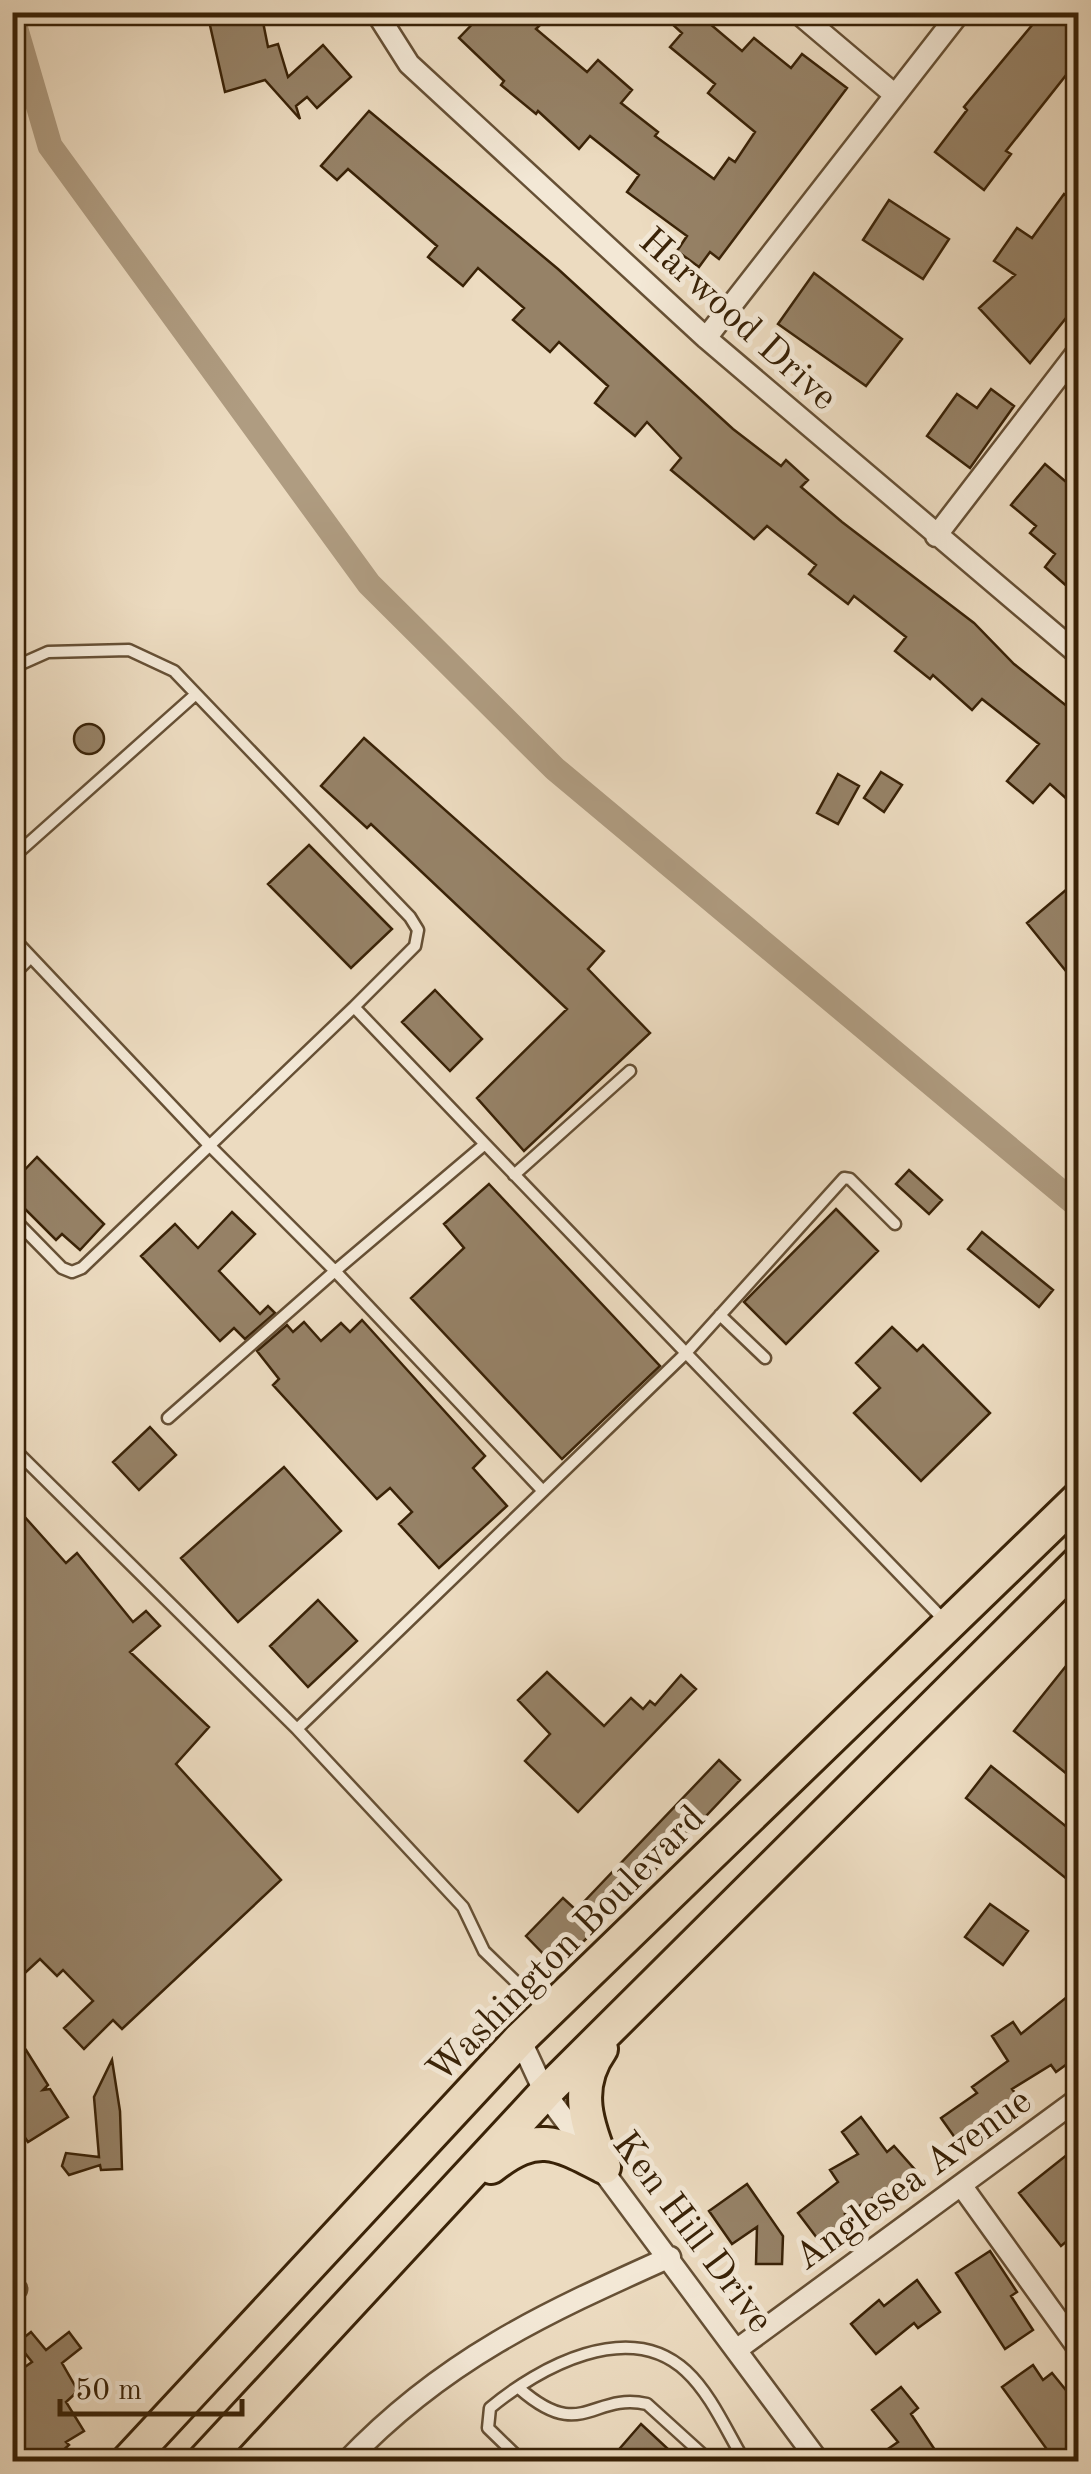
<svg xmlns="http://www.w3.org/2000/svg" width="1091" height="2474" font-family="'Old Standard TT',serif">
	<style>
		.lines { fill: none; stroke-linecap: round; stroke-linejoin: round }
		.canal { stroke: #af9c81; stroke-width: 25 }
		.building { fill: #968267; stroke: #392207; stroke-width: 2.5 }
		.service-casing { stroke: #665035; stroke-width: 15 }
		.minor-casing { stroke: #665035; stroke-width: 25 }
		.trunk-casing { stroke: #392207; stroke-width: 38 }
		.service { stroke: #f3e8d6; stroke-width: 10 }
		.minor { stroke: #f3e8d6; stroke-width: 20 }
		.trunk { stroke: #ecdbc0; stroke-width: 32 }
		.labels { text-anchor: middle; stroke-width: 10; stroke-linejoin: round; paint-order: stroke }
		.street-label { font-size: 38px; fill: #392207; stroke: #f3e8d6 }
	</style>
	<rect width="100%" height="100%" fill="#ecdbc0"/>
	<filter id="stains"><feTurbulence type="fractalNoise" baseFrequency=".002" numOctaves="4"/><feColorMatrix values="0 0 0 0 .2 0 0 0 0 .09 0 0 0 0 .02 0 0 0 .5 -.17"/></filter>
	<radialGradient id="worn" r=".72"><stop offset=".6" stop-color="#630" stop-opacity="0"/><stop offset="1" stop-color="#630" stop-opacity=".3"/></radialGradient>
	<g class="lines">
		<path class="canal" d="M 12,16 L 50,146 L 369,584 L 555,769 L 1078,1206"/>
	</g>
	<path class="building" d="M 207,12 L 261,12 L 268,47 L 278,44 L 288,77 L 323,45 L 351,77 L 317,108 L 307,97 L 296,106 L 300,119 L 265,80 L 225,92 Z
		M 484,12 L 533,12 L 543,22 L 536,29 L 587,72 L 598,60 L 632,90 L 621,103 L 658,132 L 655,136 L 714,179 L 729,158 L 735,162 L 755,132 L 708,93 L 715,84 L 670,47 L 682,33 L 659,12 L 696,12 L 742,51 L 754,38 L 791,68 L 802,54 L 847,88 L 719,259 L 710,252 L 699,267 L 677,251 L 687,236 L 627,192 L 639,175 L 590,136 L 579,149 L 538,111 L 536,114 L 501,85 L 504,81 L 459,38 Z
		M 1043,12 L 1078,12 L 1078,60 L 1006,151 L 1011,154 L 984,190 L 935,152 L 967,110 L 964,107 Z
		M 369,111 L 558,269 L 733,429 L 781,466 L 786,460 L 808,480 L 801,487 L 842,522 L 974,623 L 1014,664 L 1078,715 L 1078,809 L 1050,784 L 1033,803 L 1007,781 L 1039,744 L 982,699 L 972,710 L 933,675 L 930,679 L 895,651 L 906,637 L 854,596 L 848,604 L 809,574 L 816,565 L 767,526 L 754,539 L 671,470 L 681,458 L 647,422 L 635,436 L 595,403 L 608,386 L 559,342 L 550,352 L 513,320 L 524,308 L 478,268 L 463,286 L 428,257 L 437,246 L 348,169 L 337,180 L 321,166 Z
		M 1064,194 L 1078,205 L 1078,303 L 1030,363 L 979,308 L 1015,275 L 994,261 L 1017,228 L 1032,238 Z
		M 889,200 L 949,239 L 923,279 L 863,240 Z
		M 814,273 L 902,339 L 866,386 L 778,324 Z
		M 991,389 L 1014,406 L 970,468 L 927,436 L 957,394 L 977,408 Z
		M 1045,464 L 1078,492 L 1078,596 L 1045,567 L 1055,554 L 1030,533 L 1036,526 L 1011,505 Z
		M74 739a15 15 0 1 1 30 0a15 15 0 1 1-30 0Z
		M 364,738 L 604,951 L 588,969 L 650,1033 L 524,1151 L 477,1098 L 567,1009 L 371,824 L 367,828 L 321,786 Z
		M 881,772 L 902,785 L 884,812 L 864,798 Z
		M 838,774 L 859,786 L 838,824 L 817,813 Z
		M 309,845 L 392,929 L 351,968 L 268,884 Z
		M 1067,889 L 1078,903 L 1078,986 L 1027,923 Z
		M 435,990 L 482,1039 L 450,1071 L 402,1022 Z
		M 37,1157 L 104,1224 L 80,1250 L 62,1234 L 56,1240 L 12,1196 L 12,1183 Z
		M 909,1170 L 942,1200 L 929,1214 L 896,1184 Z
		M 489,1184 L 660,1366 L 562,1459 L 411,1298 L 464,1248 L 444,1224 Z
		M 836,1209 L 878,1251 L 786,1344 L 744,1302 Z
		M 232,1212 L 255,1234 L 219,1271 L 260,1314 L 268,1306 L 275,1313 L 245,1339 L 234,1328 L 220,1341 L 141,1256 L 175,1224 L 198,1248 Z
		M 982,1232 L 1053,1290 L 1039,1307 L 968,1249 Z
		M 362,1320 L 485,1456 L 473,1468 L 507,1506 L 439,1568 L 399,1524 L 412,1512 L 390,1488 L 377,1499 L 273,1385 L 279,1379 L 257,1351 L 287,1325 L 293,1332 L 304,1322 L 321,1341 L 341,1323 L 350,1332 Z
		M 892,1327 L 917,1351 L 923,1345 L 990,1413 L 921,1481 L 854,1413 L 880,1388 L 856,1363 Z
		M 150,1427 L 176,1455 L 139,1490 L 113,1462 Z
		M 284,1467 L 341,1531 L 238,1622 L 181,1558 Z
		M 23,1515 L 66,1563 L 77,1553 L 133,1622 L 146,1611 L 160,1626 L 130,1652 L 209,1727 L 176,1764 L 281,1880 L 122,2029 L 113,2020 L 84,2049 L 64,2028 L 93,2001 L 63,1970 L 57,1976 L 40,1959 L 12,1985 L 12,1524 Z
		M 318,1600 L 357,1641 L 308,1687 L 270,1646 Z
		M 1078,1651 L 1078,1783 L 1014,1731 Z
		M 547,1672 L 604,1726 L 631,1698 L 643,1709 L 650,1701 L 655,1705 L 681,1675 L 696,1689 L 578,1812 L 525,1761 L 550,1734 L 518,1700 Z
		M 719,1760 L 740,1780 L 638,1888 L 632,1882 L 588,1923 L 595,1930 L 557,1968 L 526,1936 L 563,1898 L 576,1910 Z
		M 991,1766 L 1078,1836 L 1078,1888 L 966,1798 Z
		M 990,1904 L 1028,1931 L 1003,1965 L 965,1937 Z
		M 1078,1988 L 1078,2056 L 1056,2072 L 1051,2065 L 1012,2089 L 1019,2098 L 958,2142 L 941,2118 L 977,2093 L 972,2087 L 1008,2061 L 992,2036 L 1013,2022 L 1021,2034 Z
		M 26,2050 L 48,2085 L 43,2090 L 50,2089 L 68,2117 L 28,2142 L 12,2119 L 12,2059 Z
		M 112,2060 L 120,2111 L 122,2169 L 101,2170 L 100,2165 L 69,2175 L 62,2166 L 66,2153 L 99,2157 L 94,2097 Z
		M 861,2117 L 887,2152 L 894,2146 L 917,2172 L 895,2191 L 892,2187 L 845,2214 L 849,2219 L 820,2242 L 798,2213 L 838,2182 L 830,2170 L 858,2154 L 842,2132 Z
		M 1078,2146 L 1078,2232 L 1061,2246 L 1019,2193 Z
		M 747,2184 L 783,2236 L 782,2264 L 756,2264 L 757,2227 L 732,2244 L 709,2211 Z
		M 990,2251 L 1017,2292 L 1011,2296 L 1033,2330 L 1005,2349 L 956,2273 Z
		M 917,2280 L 940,2312 L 918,2328 L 914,2323 L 876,2354 L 851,2324 L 879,2300 L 884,2306 Z
		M 31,2332 L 46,2350 L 69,2332 L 81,2348 L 62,2363 L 78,2391 L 66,2402 L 84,2431 L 66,2442 L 69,2445 L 60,2453 L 67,2462 L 12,2462 L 12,2376 L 32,2362 L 17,2343 Z
		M 1033,2365 L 1043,2380 L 1052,2373 L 1078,2405 L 1078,2462 L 1056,2462 L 1002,2387 Z
		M 901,2387 L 918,2408 L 911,2414 L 943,2462 L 869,2462 L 898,2442 L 872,2410 Z
		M 641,2424 L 682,2462 L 608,2462 Z"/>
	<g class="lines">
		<g class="service-casing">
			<path id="service" d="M 12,668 L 48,652 L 129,650 L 174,671 L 410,917 L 418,930 L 415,946 L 354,1007 L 485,1144 L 335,1271 L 541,1489
				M 12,858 L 196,694
				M 12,937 L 208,1144 L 335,1271 L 168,1418
				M 12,976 L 31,957
				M 485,1144 L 686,1353 L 844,1178 L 850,1179 L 895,1224
				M 514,1175 L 630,1071
				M 12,1217 L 62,1268 L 72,1272 L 82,1268 L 354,1007
				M 720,1315 L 765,1358
				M 12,1447 L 297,1729
				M 544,2009 L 484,1951 L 463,1907 L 297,1729 L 686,1353 L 944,1620
				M 520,2389 C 582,2443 592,2392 647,2404 L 711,2462
				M 523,2462 L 488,2428 L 490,2408 C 539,2367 629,2318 686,2371 C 711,2394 727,2432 745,2462"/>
		</g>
		<g class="minor-casing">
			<path id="minor" d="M 376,12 L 409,64 L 706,338 L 1078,654
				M 797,12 L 895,95
				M 706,338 L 960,12
				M 936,536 L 1078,351
				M 520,2039 L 545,2093 L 819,2462
				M 961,2185 L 1078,2348
				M 12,2293 L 16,2289
				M 739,2348 L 1078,2099
				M 346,2462 C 444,2359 543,2314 670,2257"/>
		</g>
		<g class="trunk-casing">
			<path id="trunk" d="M 601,2049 C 573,2088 587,2126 604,2167
				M 491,2167 C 537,2131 556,2142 604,2167
				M 127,2462 L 520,2039 L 1078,1499
				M 203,2462 L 545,2093 L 1078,1563"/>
		</g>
		<use href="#service" class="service"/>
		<use href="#minor" class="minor"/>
		<use href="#trunk" class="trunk"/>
	</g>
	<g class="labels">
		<g class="street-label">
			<text transform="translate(739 318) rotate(42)" y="13">Harwood Drive</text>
			<text transform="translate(565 1943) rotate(-45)" y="13">Washington Boulevard</text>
			<text transform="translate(912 2178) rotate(-36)" y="13">Anglesea Avenue</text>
			<text transform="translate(694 2231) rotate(53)" y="13">Ken Hill Drive</text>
		</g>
	</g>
	<rect width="1091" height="2474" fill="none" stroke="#ecdbc0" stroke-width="50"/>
	<rect x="15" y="15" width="1061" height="2444" fill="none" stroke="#392207" stroke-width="5"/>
	<rect x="25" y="25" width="1041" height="2424" fill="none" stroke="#392207" stroke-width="2.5"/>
	<path d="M60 2399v15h182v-15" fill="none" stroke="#392207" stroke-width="5"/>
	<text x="75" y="2399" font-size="30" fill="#392207" stroke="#f3e8d6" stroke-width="8" paint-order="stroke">50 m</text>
	<rect width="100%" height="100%" filter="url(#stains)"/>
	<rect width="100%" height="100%" fill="url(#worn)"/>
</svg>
